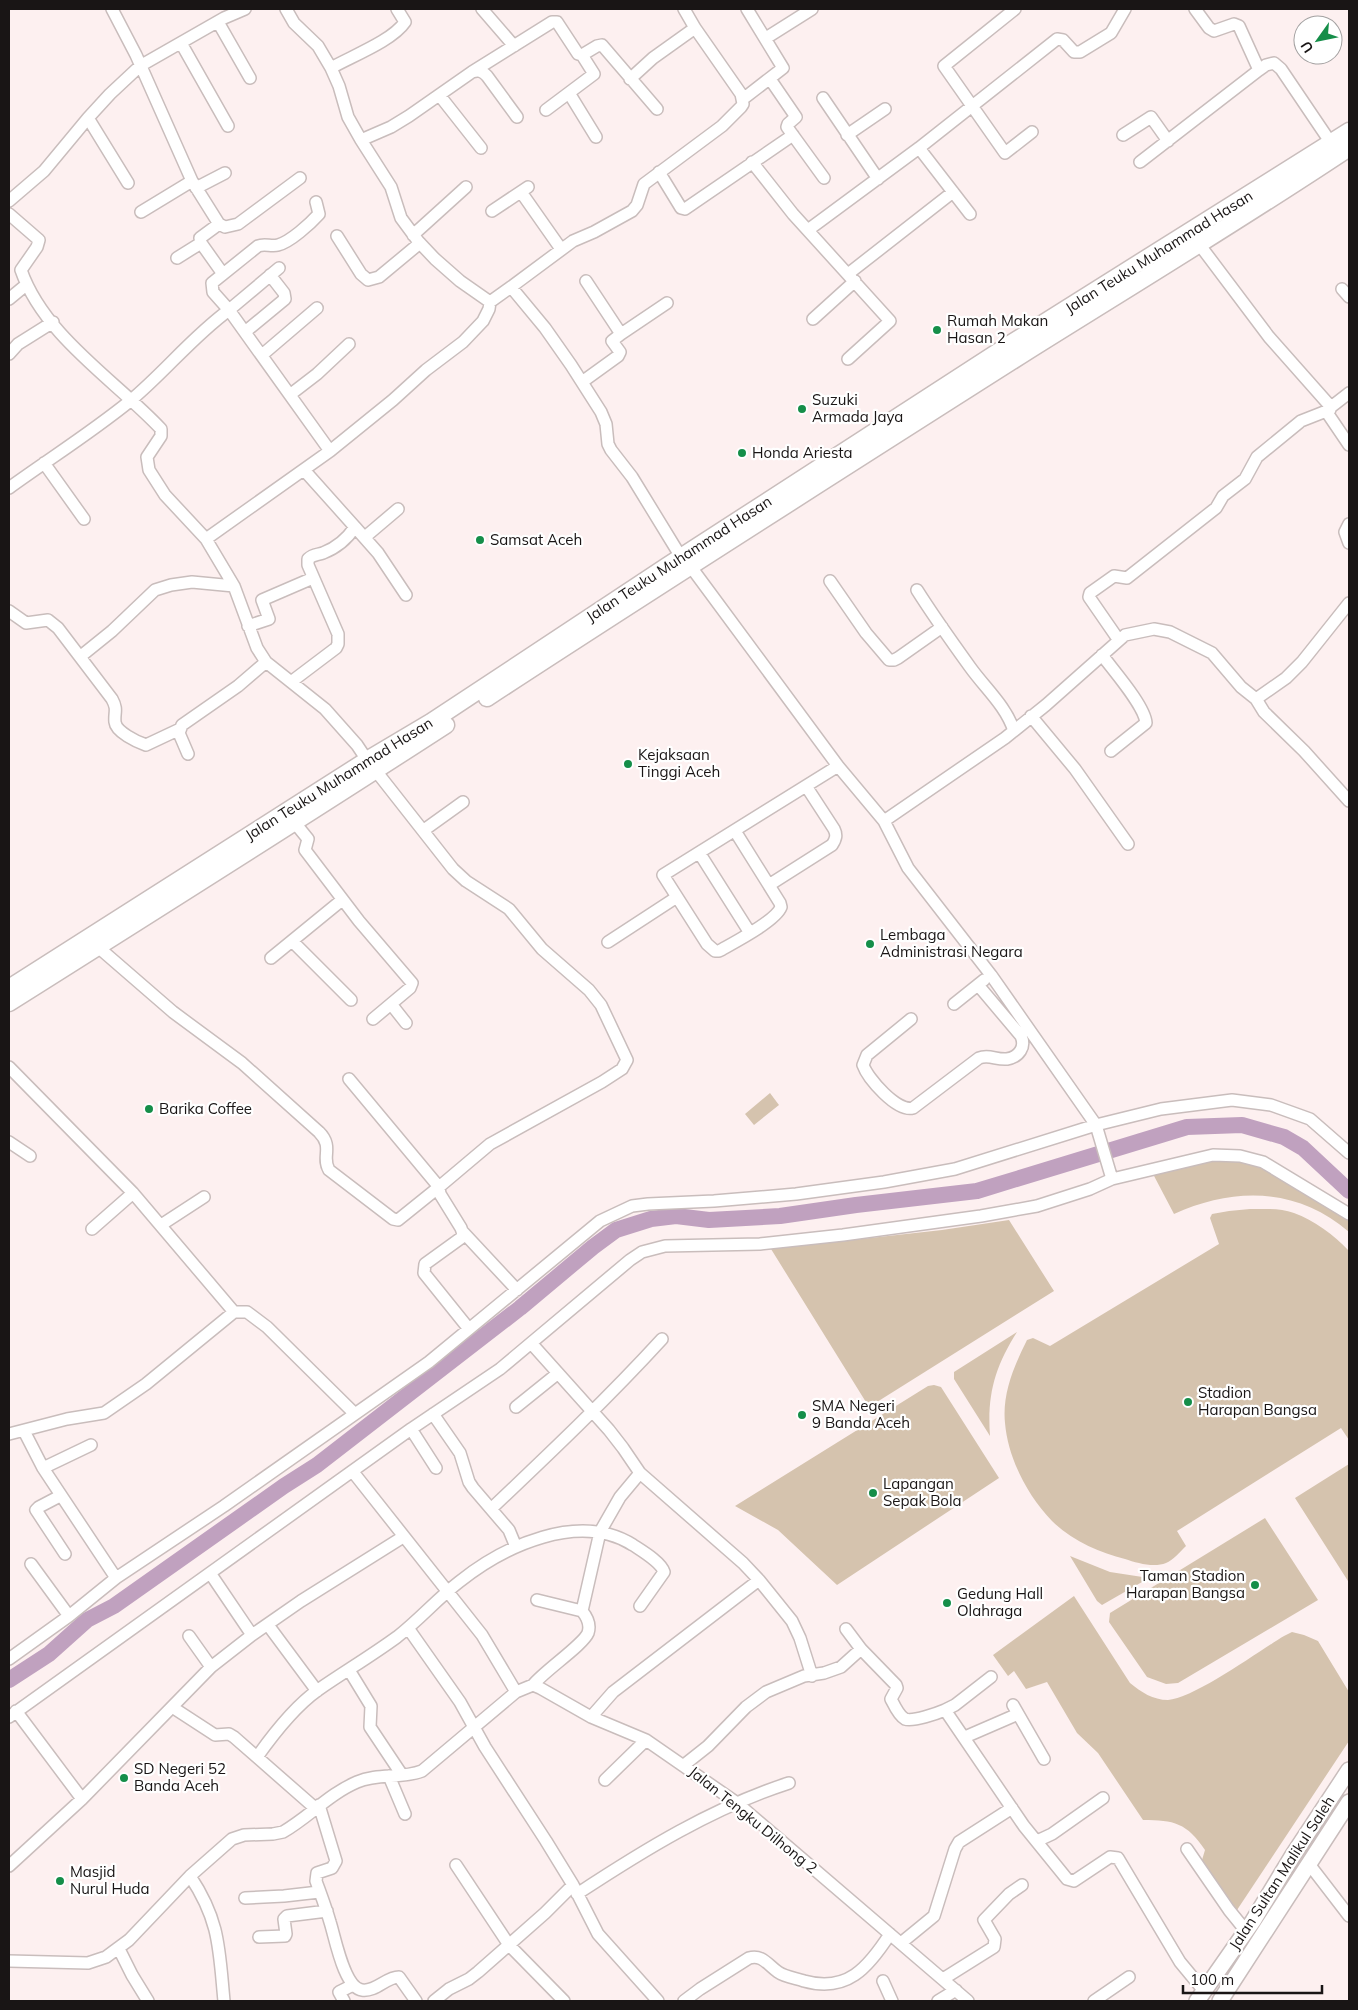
<svg xmlns="http://www.w3.org/2000/svg" width="1358" height="2010" font-family="Mulish,sans-serif">
	<style>
		.green { fill: #d5c3ae }
		.lines { fill: none; stroke-linecap: round; stroke-linejoin: round }
		.river { stroke: #c0a1bf; stroke-width: 16 }
		.minor-casing { stroke: #c9bdbc; stroke-width: 14 }
		.major-casing { stroke: #c9bdbc; stroke-width: 18 }
		.highway-casing { stroke: #c9bdbc; stroke-width: 19 }
		.minor { stroke: #fff; stroke-width: 11 }
		.major { stroke: #fff; stroke-width: 15 }
		.highway { stroke: #fff; stroke-width: 16 }
		.poi-dot { fill: #158e49; stroke: #fff; stroke-width: 2 }
		.labels { text-anchor: middle; stroke-width: 4.5; stroke-linejoin: round; paint-order: stroke }
		.street-label { font-size: 15px; fill: #191515; stroke: #fff }
		.poi-label { font-size: 15px; fill: #191515; stroke: #fff; text-anchor: start }
	</style>
	<rect width="100%" height="100%" fill="#fdf0f0"/>
	<path class="green" d="M 770,1093 L 779,1105 L 754,1125 L 745,1114 Z
		M 1236,1159 L 1262,1167 L 1349,1221 L 1349,1232 C 1297,1187 1234,1187 1174,1214 L 1153,1174 L 1217,1160 Z
		M 1250,1209 C 1265,1209 1280,1208 1294,1213 C 1314,1220 1334,1235 1349,1251 L 1349,1440 L 1341,1428 L 1177,1531 L 1186,1546 C 1180,1552 1173,1560 1166,1563 C 1154,1568 1137,1563 1125,1559 C 1100,1553 1071,1540 1052,1521 C 1027,1495 1008,1458 1005,1423 C 1002,1394 1014,1366 1027,1340 L 1033,1338 L 1050,1346 L 1219,1244 L 1210,1218 L 1212,1214 L 1229,1211 Z
		M 1009,1220 L 1054,1291 L 869,1407 L 771,1249 L 942,1230 Z
		M 1017,1332 C 995,1367 987,1394 990,1436 L 954,1379 L 954,1372 Z
		M 934,1385 L 941,1387 L 999,1478 L 837,1585 L 778,1530 L 735,1506 L 928,1386 Z
		M 1349,1464 L 1349,1581 L 1348,1581 L 1295,1498 Z
		M 1265,1518 L 1318,1600 L 1178,1683 L 1166,1684 L 1147,1677 L 1109,1622 L 1110,1613 Z
		M 1070,1556 L 1110,1572 L 1149,1578 L 1102,1605 L 1097,1601 Z
		M 1074,1596 L 1130,1683 C 1141,1692 1153,1700 1168,1700 C 1193,1699 1259,1651 1284,1636 L 1292,1632 L 1304,1635 L 1318,1641 L 1349,1692 L 1349,1741 L 1237,1910 L 1202,1860 L 1205,1850 C 1187,1823 1174,1820 1143,1820 L 1098,1753 L 1077,1733 L 1047,1682 L 1026,1689 L 1014,1671 L 1008,1676 L 993,1655 Z"/>
	<g class="lines">
		<path class="river" d="M 9,1680 L 49,1654 L 87,1620 L 114,1606 L 284,1486 L 317,1465 L 520,1308 L 593,1247 L 616,1230 L 651,1219 L 676,1216 L 709,1220 L 780,1216 L 856,1205 L 977,1191 L 1187,1127 L 1242,1125 L 1284,1137 L 1303,1148 L 1349,1191"/>
		<g class="minor-casing">
			<path id="minor" d="M 112,9 L 136,55 L 192,181 L 219,224 L 225,227 L 238,224 L 300,178
				M 286,9 L 294,23 L 318,46 L 331,68 L 339,86 L 348,117 L 361,140 L 391,187 L 401,218 L 418,241 L 435,259 L 460,281 L 490,302 L 511,287 L 545,328 L 571,365 L 601,412 L 606,424 L 608,444 L 611,450 L 632,477 L 681,557
				M 482,9 L 514,46
				M 1015,9 L 944,66 L 1005,153 L 1032,132
				M 1195,9 L 1209,28 L 1214,31 L 1234,24 L 1239,26 L 1259,70
				M 218,22 L 250,78
				M 766,38 L 812,9
				M 181,43 L 228,126
				M 582,55 L 597,46 L 602,45 L 657,109
				M 331,68 C 352,56 392,41 405,22 L 397,9
				M 472,72 L 552,22 L 557,22 L 578,54 L 582,55 L 594,74 L 546,110
				M 630,79 L 653,58 L 695,28
				M 770,79 L 796,117 L 788,124 L 787,127 L 824,178
				M 569,93 L 596,137
				M 440,96 L 481,148
				M 823,98 L 878,179
				M 743,99 L 783,68 L 747,9
				M 88,118 L 128,183
				M 847,135 L 885,109
				M 1123,135 L 1151,117 L 1168,141
				M 361,140 L 391,127 L 409,116 L 472,72 C 479,70 482,71 487,76 L 517,117
				M 919,148 L 970,214
				M 752,162 L 793,214 L 890,321 L 848,359
				M 1140,162 L 1259,70 L 1266,65 L 1274,63 L 1281,69 L 1331,143
				M 659,172 L 681,208 L 685,209 L 793,135
				M 196,188 L 225,173
				M 521,192 L 561,249
				M 9,201 L 44,171 L 88,118 L 110,94 L 140,66 L 224,18 L 245,9
				M 492,211 L 528,187
				M 141,212 L 192,181
				M 9,214 L 39,240 L 37,247 L 21,270 C 44,336 115,380 161,429 L 161,436 L 147,457 L 149,470 L 165,495 L 206,539 L 234,586 L 257,648 L 266,662 L 325,709 L 357,745 L 367,760
				M 219,224 L 200,238 L 201,243 L 223,274
				M 808,230 L 919,148 L 1057,39 L 1063,40 L 1074,52 L 1080,52 L 1111,33 L 1125,9
				M 413,235 L 466,187
				M 337,236 L 361,274 L 368,280 L 379,277 L 420,243
				M 1199,244 L 1269,337 L 1331,407
				M 177,258 L 201,243
				M 279,268 L 229,310 L 330,451
				M 848,274 L 953,192
				M 511,287 L 573,241 L 594,232 L 632,211 L 637,205 L 644,184 L 722,126 L 741,107 L 743,104 L 741,94 L 695,28 L 684,9
				M 1342,289 L 1349,297
				M 9,299 L 26,285
				M 813,319 L 855,281
				M 245,332 L 285,299 L 284,293 L 270,275
				M 621,334 L 667,303
				M 9,354 L 18,344 L 53,322
				M 262,355 L 317,308
				M 582,382 L 618,356 L 620,352 L 612,341 L 621,334 L 586,281
				M 1349,393 L 1331,407 L 1328,414 L 1349,445
				M 291,394 L 317,374 L 349,344
				M 44,463 L 84,519
				M 9,488 C 49,459 92,432 130,401 C 165,372 192,337 229,310 L 213,292 L 212,283 L 258,246 C 265,243 271,247 278,245 C 290,242 310,224 319,214 L 316,202
				M 1349,524 L 1345,532 L 1349,543
				M 355,527 L 378,553 L 406,595
				M 365,537 L 398,509
				M 206,539 L 330,451 L 393,400 L 426,370 L 463,342 L 483,321 L 489,309 L 490,302
				M 691,567 L 838,766 L 884,821 L 908,868 L 991,975 L 1096,1125 L 1112,1179
				M 830,581 L 866,633 L 889,660 L 894,660 L 898,658 L 942,627
				M 917,590 C 934,617 952,642 970,667 C 985,688 1006,706 1014,731
				M 9,611 L 26,623 L 48,620 L 58,628 L 112,699 C 118,710 114,712 115,722 C 116,732 137,742 146,745 L 180,729
				M 248,626 L 269,619 L 262,600 L 313,578
				M 1118,639 L 1089,597 L 1090,593 L 1114,576 L 1127,578 L 1216,508 L 1223,496 L 1245,479 L 1257,457 L 1301,421 L 1329,410
				M 1102,655 C 1113,670 1145,706 1146,723 L 1111,751
				M 81,656 L 112,631 L 155,590 L 171,585 L 192,582 L 234,586
				M 291,682 L 336,648 L 338,644 L 338,634 L 308,565 L 308,559 C 313,554 317,555 323,553 C 336,548 347,539 355,527 L 304,470
				M 1256,699 L 1264,712 L 1304,751 L 1349,801
				M 1031,716 L 1075,769 L 1128,844
				M 188,754 L 179,733 L 182,725 L 238,686 L 266,662
				M 376,771 L 453,869 L 466,881 L 509,909 L 542,949 L 589,990 L 601,1005 L 627,1060 L 622,1069 L 602,1082 L 490,1144 L 439,1187 L 440,1194 L 461,1228 L 463,1234 L 461,1238 L 425,1264 L 424,1273 L 469,1329
				M 884,821 L 1005,738 L 1046,705 L 1125,635 L 1154,629 L 1170,632 L 1212,653 L 1241,687 L 1256,699 L 1286,678 L 1302,662 L 1349,603
				M 295,823 L 308,839 L 305,850 L 359,921 L 412,983 L 410,988 L 373,1019
				M 424,830 L 463,802
				M 735,831 L 780,903 L 781,907 C 776,921 733,943 719,951 L 715,951 L 707,944 L 663,875 L 838,766
				M 700,854 L 750,933
				M 769,885 L 832,845 C 836,839 837,835 834,829 L 806,786
				M 292,941 L 351,1000
				M 608,942 L 677,897
				M 98,947 L 173,1012 L 242,1063 L 319,1132 C 334,1147 321,1157 329,1170 L 393,1219 L 398,1220 L 439,1187 L 349,1079
				M 271,958 L 342,900
				M 391,1004 L 406,1023
				M 954,1004 L 984,980
				M 911,1019 L 867,1055 L 863,1065 C 868,1079 897,1112 913,1108 L 979,1058 C 989,1054 996,1060 1007,1059 C 1019,1057 1026,1047 1021,1036 L 978,985
				M 9,1067 L 133,1193 L 234,1312 L 146,1384 L 104,1413 L 67,1419 L 9,1434
				M 9,1142 L 30,1156
				M 161,1225 L 204,1197
				M 92,1229 L 133,1193
				M 462,1231 L 517,1290
				M 234,1312 L 247,1312 L 267,1327 L 355,1414
				M 531,1343 L 609,1430 L 623,1448 L 640,1473 L 743,1563 L 759,1580 L 792,1621 L 800,1638 L 812,1676
				M 516,1407 L 557,1374
				M 433,1414 L 460,1453 L 469,1482 L 473,1488 L 509,1530 L 516,1547
				M 411,1429 L 436,1468
				M 24,1431 L 43,1468 L 116,1578
				M 43,1468 L 91,1445
				M 353,1472 L 482,1635 L 516,1692
				M 60,1496 L 39,1507 L 36,1510 L 65,1554
				M 492,1508 C 550,1453 608,1398 662,1339
				M 31,1564 L 69,1616
				M 210,1573 L 252,1635
				M 537,1600 L 582,1611
				M 268,1625 L 317,1691
				M 408,1628 L 460,1702 L 485,1747 L 546,1841 L 573,1885 L 598,1934 L 658,2001
				M 846,1629 L 861,1649 L 896,1685 L 897,1688 L 891,1699 C 894,1705 899,1716 905,1719 C 913,1722 938,1713 945,1710 L 1024,1826 L 1067,1879 L 1074,1881 L 1110,1857 L 1118,1858 L 1180,1962 L 1204,1991
				M 189,1636 L 211,1667
				M 9,1659 L 69,1616 L 116,1578 L 224,1506 L 429,1362 L 600,1221 L 632,1206 L 648,1204 L 714,1201 L 796,1194 L 884,1182 L 955,1169 L 1096,1125 L 1161,1109 L 1232,1100 L 1271,1105 L 1310,1119 L 1349,1153
				M 349,1670 L 371,1706 L 370,1727 L 402,1775
				M 533,1685 C 544,1671 583,1645 588,1633 C 591,1624 587,1617 582,1611 L 600,1532 L 620,1497 L 640,1473
				M 1013,1705 L 1044,1759
				M 172,1707 L 215,1735 L 229,1734 L 234,1737 L 315,1808
				M 945,1710 L 955,1705 L 991,1677
				M 16,1711 L 82,1799
				M 9,1717 L 411,1429 L 500,1369 L 630,1260 L 642,1252 L 665,1246 L 760,1244 L 843,1235 L 981,1216 L 1037,1206 L 1090,1189 L 1112,1179 L 1213,1155 L 1240,1156 L 1263,1162 L 1349,1214
				M 591,1717 L 613,1692 L 759,1580
				M 965,1737 L 1018,1714
				M 257,1757 C 274,1733 294,1707 318,1690 C 344,1672 371,1656 397,1637 C 419,1620 437,1599 459,1582 C 504,1546 579,1511 633,1545 C 642,1551 661,1562 664,1572 L 640,1606
				M 684,1765 L 708,1746 L 746,1707 L 766,1692 L 804,1676 L 824,1673 L 841,1667 L 861,1649
				M 389,1776 L 405,1814
				M 605,1780 L 646,1740
				M 319,1805 L 336,1861 L 332,1868 L 317,1873 L 316,1881 C 321,1895 326,1908 330,1922 C 335,1937 344,1988 362,1990 C 376,1992 386,1977 399,1977 L 416,2001
				M 1037,1841 L 1052,1834 L 1103,1798
				M 1187,1849 L 1229,1910 L 1246,1931
				M 1309,1864 L 1349,1916
				M 456,1865 L 509,1945 L 564,2001
				M 9,1866 L 82,1799 L 211,1667 L 252,1635 L 301,1601 L 403,1537
				M 190,1876 C 220,1921 219,1949 224,2001
				M 577,1894 C 644,1850 712,1808 789,1783
				M 245,1898 L 284,1896 L 319,1892
				M 259,1937 L 285,1936 L 286,1934 L 284,1919 L 287,1916 L 327,1911
				M 901,1943 L 934,1916 L 955,1849 L 959,1842 L 1012,1808
				M 119,1949 L 132,1975 L 148,2001
				M 9,1961 L 88,1963 L 106,1957 L 129,1940 L 190,1876 L 232,1839 L 244,1835 L 273,1834 L 283,1832 C 309,1817 329,1794 357,1782 C 378,1773 401,1779 422,1771 L 516,1692 L 533,1685 L 540,1688 L 591,1717 L 646,1740 L 737,1803 L 968,2001
				M 943,1979 L 994,1947 L 995,1939 L 984,1920 L 1009,1894 L 1022,1885
				M 883,1981 L 892,2001
				M 344,2001 L 339,1992 L 353,1985
				M 434,2001 L 449,1989 L 469,1979 L 478,1972 L 545,1913 L 573,1885
				M 684,2001 L 700,1989 L 749,1958 C 762,1954 768,1965 778,1972 C 785,1977 795,1978 804,1981 C 847,1993 868,1968 890,1934
				M 938,2001 L 956,1990
				M 1094,2001 L 1129,1977"/>
		</g>
		<g class="major-casing">
			<path id="major" d="M 1197,2001 L 1253,1921 L 1293,1855 L 1349,1770
				M 1220,2001 L 1349,1802"/>
		</g>
		<g class="highway-casing">
			<path id="highway" d="M 487,698 C 666,581 847,466 1028,351 C 1135,284 1244,218 1349,148
				M 9,988 L 367,760 L 431,722 L 667,566 L 1013,342 L 1349,131
				M 9,1003 C 155,911 301,819 446,725"/>
		</g>
		<use href="#minor" class="minor"/>
		<use href="#major" class="major"/>
		<use href="#highway" class="highway"/>
	</g>
	<g class="poi-dot">
		<circle cx="937" cy="330" r="5"/>
		<circle cx="802" cy="409" r="5"/>
		<circle cx="742" cy="453" r="5"/>
		<circle cx="480" cy="540" r="5"/>
		<circle cx="628" cy="764" r="5"/>
		<circle cx="870" cy="944" r="5"/>
		<circle cx="149" cy="1109" r="5"/>
		<circle cx="1188" cy="1402" r="5"/>
		<circle cx="802" cy="1415" r="5"/>
		<circle cx="873" cy="1493" r="5"/>
		<circle cx="1255" cy="1585" r="5"/>
		<circle cx="947" cy="1603" r="5"/>
		<circle cx="124" cy="1778" r="5"/>
		<circle cx="60" cy="1881" r="5"/>
	</g>
	<g class="labels">
		<g class="street-label">
			<text transform="translate(1159 252) rotate(-32)" y="5">Jalan Teuku Muhammad Hasan</text>
			<text transform="translate(679 559) rotate(-33)" y="5">Jalan Teuku Muhammad Hasan</text>
			<text transform="translate(339 779) rotate(-32)" y="5">Jalan Teuku Muhammad Hasan</text>
			<text transform="translate(753 1820) rotate(39)" y="5">Jalan Tengku Dilhong 2</text>
			<text transform="translate(1282 1873) rotate(-57)" y="5">Jalan Sultan Malikul Saleh</text>
		</g>
		<g class="poi-label">
			<text x="947" y="326">Rumah Makan<tspan x="947" dy="17">Hasan 2</tspan></text>
			<text x="812" y="405">Suzuki<tspan x="812" dy="17">Armada Jaya</tspan></text>
			<text x="752" y="458">Honda Ariesta</text>
			<text x="490" y="545">Samsat Aceh</text>
			<text x="638" y="760">Kejaksaan<tspan x="638" dy="17">Tinggi Aceh</tspan></text>
			<text x="880" y="940">Lembaga<tspan x="880" dy="17">Administrasi Negara</tspan></text>
			<text x="159" y="1114">Barika Coffee</text>
			<text x="1198" y="1398">Stadion<tspan x="1198" dy="17">Harapan Bangsa</tspan></text>
			<text x="812" y="1411">SMA Negeri<tspan x="812" dy="17">9 Banda Aceh</tspan></text>
			<text x="883" y="1489">Lapangan<tspan x="883" dy="17">Sepak Bola</tspan></text>
			<text x="1245" y="1581" text-anchor="end">Taman Stadion<tspan x="1245" dy="17">Harapan Bangsa</tspan></text>
			<text x="957" y="1599">Gedung Hall<tspan x="957" dy="17">Olahraga</tspan></text>
			<text x="134" y="1774">SD Negeri 52<tspan x="134" dy="17">Banda Aceh</tspan></text>
			<text x="70" y="1877">Masjid<tspan x="70" dy="17">Nurul Huda</tspan></text>
		</g>
	</g>
	<rect width="1358" height="2010" fill="none" stroke="#191515" stroke-width="20"/>
	<g transform="translate(1318 40) rotate(237)"><circle r="24" fill="#ffffff" stroke="#a3a1a1"/>
	<path d="M0-4L9 19L0 12L-9 19Z" fill="#158e49"/>
	<text y="-8" font-size="14" font-weight="bold" text-anchor="middle" fill="#191515">U</text>
	</g>
	<path d="M1183 1985v8h139v-8" fill="none" stroke="#191515" stroke-width="2.5"/>
	<text x="1190" y="1985" font-size="15" fill="#191515" stroke="#ffffff" stroke-width="4" paint-order="stroke">100 m</text>
</svg>
